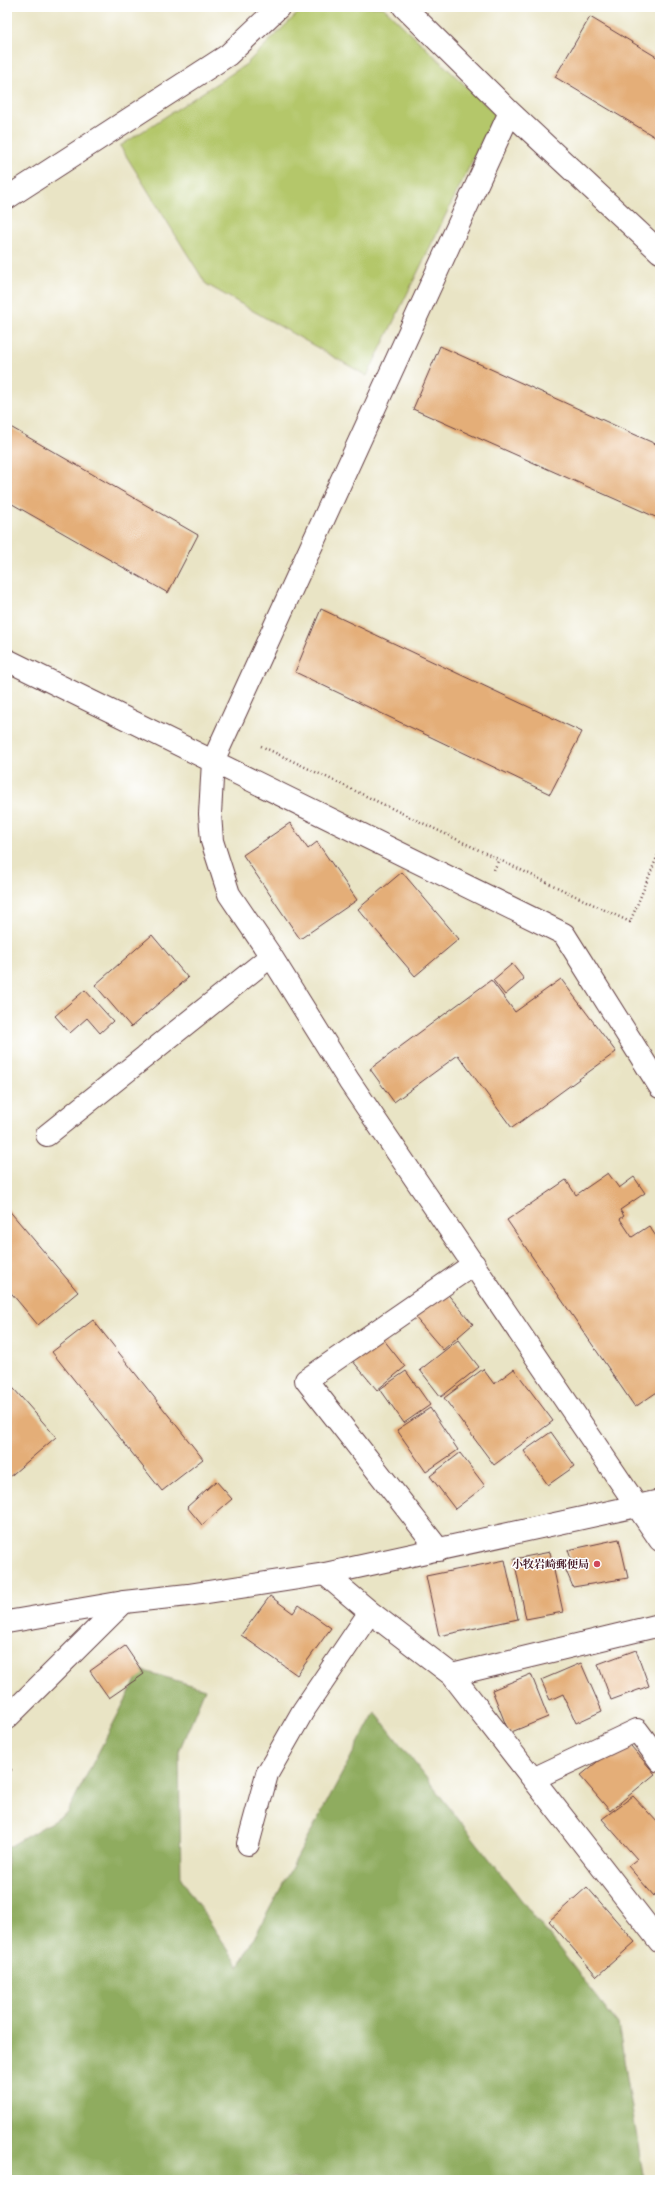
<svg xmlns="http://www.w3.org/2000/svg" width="667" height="2187" font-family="'Old Standard TT','Noto Serif JP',serif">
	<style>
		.green { fill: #b4c76b; stroke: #7f734b }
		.forest { fill: #8fac5f; stroke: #6c6645 }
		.building { fill: #e4ae78 }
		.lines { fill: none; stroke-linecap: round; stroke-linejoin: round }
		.minor-casing { stroke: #623d42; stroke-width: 24 }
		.tertiary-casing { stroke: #623d42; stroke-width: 24 }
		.path { stroke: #623d42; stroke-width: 2.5; stroke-dasharray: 1 3; stroke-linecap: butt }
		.minor { stroke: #fff; stroke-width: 22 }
		.tertiary { stroke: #fff; stroke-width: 22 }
		.poi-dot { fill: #d1495b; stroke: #fff; stroke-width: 1.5 }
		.labels { text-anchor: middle; stroke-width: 3; stroke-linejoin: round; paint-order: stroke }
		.poi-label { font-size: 11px; font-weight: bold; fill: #4a1f2b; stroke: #fff; text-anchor: end }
	</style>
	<rect width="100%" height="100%" fill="#fff"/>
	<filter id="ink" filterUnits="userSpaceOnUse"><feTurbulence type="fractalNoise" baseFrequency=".025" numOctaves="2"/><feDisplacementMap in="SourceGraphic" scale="8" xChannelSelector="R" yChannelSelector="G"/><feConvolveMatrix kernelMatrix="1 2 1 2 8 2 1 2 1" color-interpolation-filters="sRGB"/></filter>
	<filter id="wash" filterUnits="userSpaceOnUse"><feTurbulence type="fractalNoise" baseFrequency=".012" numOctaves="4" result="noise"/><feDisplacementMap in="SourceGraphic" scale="16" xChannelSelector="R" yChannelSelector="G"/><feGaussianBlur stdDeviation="0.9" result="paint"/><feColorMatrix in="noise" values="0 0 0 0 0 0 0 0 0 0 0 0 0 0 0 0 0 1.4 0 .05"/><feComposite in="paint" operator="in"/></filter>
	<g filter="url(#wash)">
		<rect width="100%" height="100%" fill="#e9e4c5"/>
		<path class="green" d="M 304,7 L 383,7 L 495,114 L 367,376 L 206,284 L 120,146 L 245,65 Z"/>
		<path class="forest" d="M 141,1670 L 205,1689 L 179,1751 L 181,1879 L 239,1966 L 375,1712 L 618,2024 L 644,2180 L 7,2180 L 7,1848 L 67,1813 Z"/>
		<g id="blocks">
			<path class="building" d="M 590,17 L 660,59 L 660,140 L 555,77 Z
				M 440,346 L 660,446 L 660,519 L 413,409 Z
				M 7,425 L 198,535 L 168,593 L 7,501 Z
				M 321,609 L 582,732 L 550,794 L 295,672 Z
				M 290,823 L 308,849 L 317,842 L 357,900 L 300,939 L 243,855 Z
				M 402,872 L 459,939 L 415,976 L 358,909 Z
				M 152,935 L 188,978 L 131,1027 L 95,985 Z
				M 512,964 L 524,979 L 505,995 L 493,980 Z
				M 561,979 L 616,1052 L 512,1128 L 458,1055 L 394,1102 L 370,1069 L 491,980 L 515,1012 Z
				M 85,990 L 113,1021 L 100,1033 L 87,1018 L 70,1033 L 55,1016 Z
				M 608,1173 L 619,1188 L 634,1177 L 645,1193 L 620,1210 L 624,1216 L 620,1219 L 632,1237 L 649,1226 L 660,1242 L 660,1390 L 635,1407 L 507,1220 L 566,1180 L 576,1195 Z
				M 7,1208 L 78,1292 L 38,1325 L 7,1288 Z
				M 444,1290 L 473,1324 L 443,1350 L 414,1316 Z
				M 93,1320 L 203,1459 L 162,1491 L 52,1352 Z
				M 380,1335 L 405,1367 L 377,1390 L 351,1359 Z
				M 458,1340 L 479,1367 L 441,1397 L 420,1370 Z
				M 483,1369 L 494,1384 L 514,1369 L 553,1421 L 494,1465 L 444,1398 Z
				M 406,1371 L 430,1405 L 404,1423 L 380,1389 Z
				M 7,1381 L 56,1437 L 7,1479 Z
				M 430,1408 L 458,1450 L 426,1472 L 397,1430 Z
				M 551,1432 L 575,1466 L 548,1485 L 524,1451 Z
				M 460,1453 L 485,1486 L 455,1509 L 430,1476 Z
				M 216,1481 L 232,1499 L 202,1525 L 187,1507 Z
				M 619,1539 L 628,1578 L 573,1587 L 564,1566 L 573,1565 L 568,1550 Z
				M 550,1552 L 563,1612 L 526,1619 L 514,1559 Z
				M 505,1560 L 518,1619 L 439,1636 L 426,1576 Z
				M 270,1596 L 293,1613 L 299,1605 L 331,1628 L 297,1675 L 241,1635 Z
				M 125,1646 L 144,1674 L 109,1698 L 90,1671 Z
				M 636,1650 L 649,1686 L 611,1700 L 598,1664 Z
				M 581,1663 L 602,1711 L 576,1723 L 563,1694 L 550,1700 L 541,1680 Z
				M 531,1674 L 548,1717 L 509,1733 L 492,1690 Z
				M 625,1739 L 655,1774 L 610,1811 L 580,1776 Z
				M 7,1764 L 12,1770 L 7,1774 Z
				M 633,1796 L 660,1825 L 660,1891 L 654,1896 L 628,1866 L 637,1859 L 602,1819 Z
				M 587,1887 L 635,1942 L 597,1976 L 549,1921 Z"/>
		</g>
	</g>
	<g filter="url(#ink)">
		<use href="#blocks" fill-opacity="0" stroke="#623d42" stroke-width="1"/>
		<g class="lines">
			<g class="minor-casing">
				<path id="minor" d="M 404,7 L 510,112 L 660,252
					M 510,112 L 213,761 L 210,814 L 212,841 L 229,894 L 271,956 L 349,1081 L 660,1540
					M 7,198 L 228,55 L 279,7
					M 7,660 L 564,934 L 660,1087
					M 47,1135 L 271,956
					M 439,1550 L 306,1380 L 474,1264
					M 325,1574 L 370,1612 L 452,1675 L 660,1942
					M 452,1675 L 660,1625
					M 7,1718 L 124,1602
					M 533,1779 L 637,1730 L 660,1761
					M 248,1844 L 267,1774 L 303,1711 L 370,1612"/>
			</g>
			<g class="tertiary-casing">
				<path id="tertiary" d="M 7,1622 L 124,1602 L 188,1595 L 325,1574 L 660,1501"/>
			</g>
			<path class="path" d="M 261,746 L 630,922 L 660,850
				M 494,870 L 499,859"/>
			<use href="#minor" class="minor"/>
			<use href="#tertiary" class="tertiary"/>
		</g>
	</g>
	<circle class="poi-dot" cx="597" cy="1564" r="4"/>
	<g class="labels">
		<g class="poi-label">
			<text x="589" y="1568">小牧岩崎郵便局</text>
		</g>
	</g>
	<rect width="667" height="2187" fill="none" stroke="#fff" stroke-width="24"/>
</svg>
